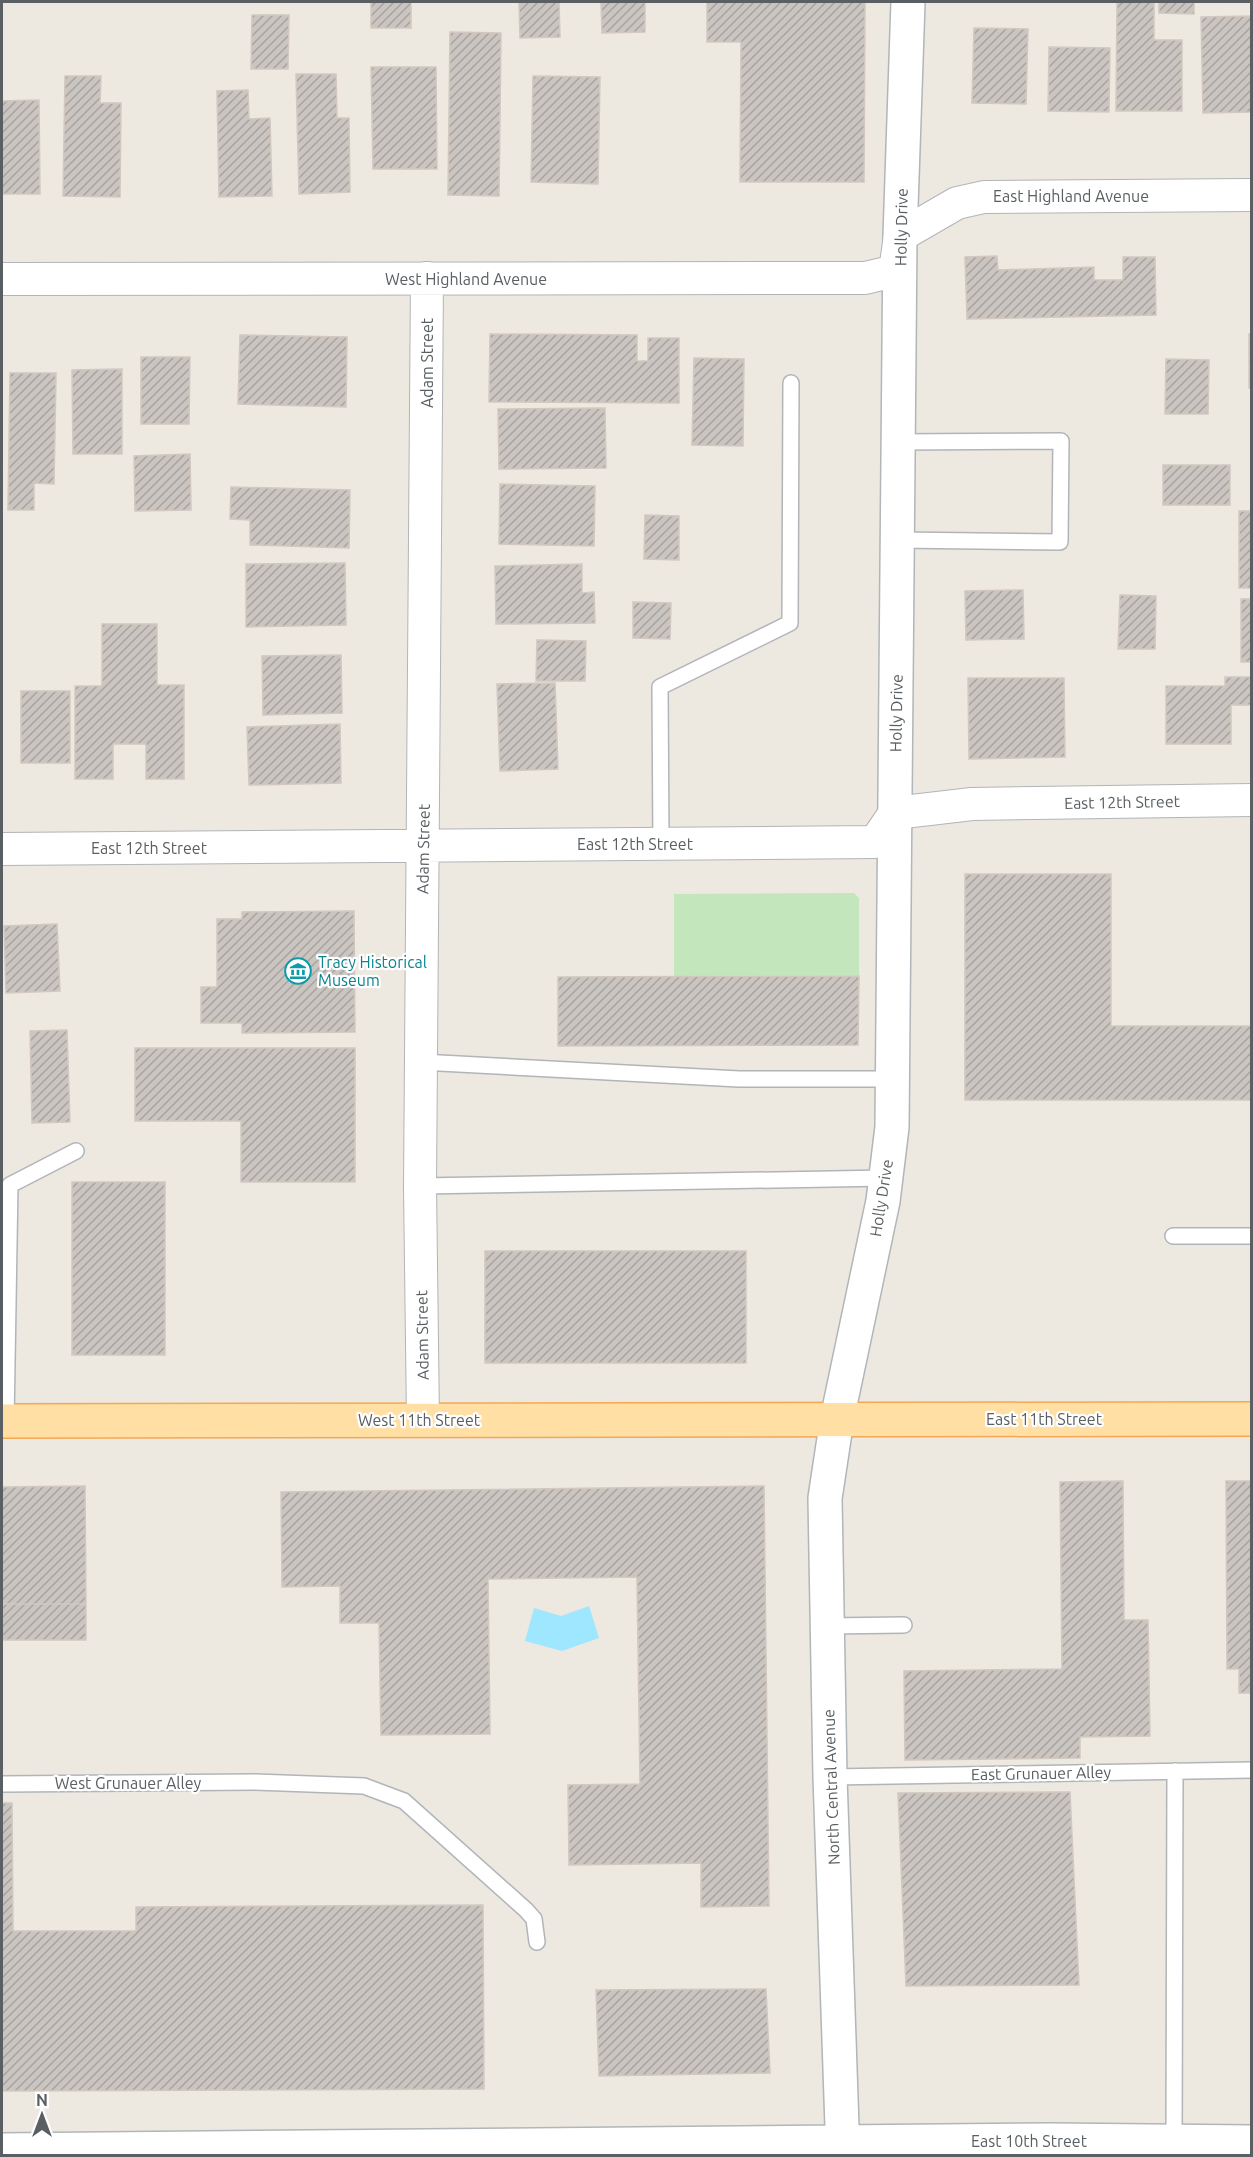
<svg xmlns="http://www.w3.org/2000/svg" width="1253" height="2157" font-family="Ubuntu,sans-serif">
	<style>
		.grass { fill: #c3e6bc }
		.water { fill: #9ee7ff }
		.building { fill: url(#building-hatch); stroke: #d2c8bf; stroke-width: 1.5 }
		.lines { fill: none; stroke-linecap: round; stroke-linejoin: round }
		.lane-casing { stroke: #b1b5b9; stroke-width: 18 }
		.street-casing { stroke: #b1b5b9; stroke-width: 34 }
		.secondary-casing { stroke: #b0b6b9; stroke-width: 36 }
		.primary-casing { stroke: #f5a851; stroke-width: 36 }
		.lane { stroke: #fff; stroke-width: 15 }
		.street { stroke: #fff; stroke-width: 32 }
		.secondary { stroke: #fff; stroke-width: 33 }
		.primary { stroke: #ffdfa3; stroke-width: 33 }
		.labels { text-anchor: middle; stroke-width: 4.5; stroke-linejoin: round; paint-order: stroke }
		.street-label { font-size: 16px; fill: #595f62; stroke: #fff }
		.culture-label { font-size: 16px; fill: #0d838f; stroke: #fff; text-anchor: start }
	</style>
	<defs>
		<pattern id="building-hatch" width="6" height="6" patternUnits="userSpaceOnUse" patternTransform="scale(1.5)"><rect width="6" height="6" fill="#cac5c0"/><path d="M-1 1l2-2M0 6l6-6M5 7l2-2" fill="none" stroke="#a7a39f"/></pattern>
	</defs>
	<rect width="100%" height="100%" fill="#ede8e0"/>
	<path class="grass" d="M 854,893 L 859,898 L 859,975 L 674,976 L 674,894 Z"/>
	<path class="water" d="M 589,1606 L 599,1638 L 562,1651 L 525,1641 L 534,1608 L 561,1616 Z"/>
	<path class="building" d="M 371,2 L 411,2 L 411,28 L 371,28 Z
		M 519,2 L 559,2 L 560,37 L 520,38 Z
		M 601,2 L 645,2 L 645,32 L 602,33 Z
		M 707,2 L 865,2 L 864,182 L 740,182 L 741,42 L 707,42 Z
		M 1117,2 L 1154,2 L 1154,40 L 1182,40 L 1182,111 L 1116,111 Z
		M 1159,2 L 1194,2 L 1194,14 L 1159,13 Z
		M 252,15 L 289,15 L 288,69 L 251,69 Z
		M 1252,16 L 1252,112 L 1203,113 L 1201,17 Z
		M 974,28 L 1028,29 L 1026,104 L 972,103 Z
		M 450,32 L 501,33 L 499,196 L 448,195 Z
		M 1049,47 L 1110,48 L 1109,112 L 1048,111 Z
		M 371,67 L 436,67 L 437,169 L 373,169 Z
		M 296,74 L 336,74 L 337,118 L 349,118 L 350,192 L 299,194 Z
		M 65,76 L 101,76 L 100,103 L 121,103 L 120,197 L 63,196 Z
		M 533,76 L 600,77 L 598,184 L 531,182 Z
		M 248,90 L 249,119 L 270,118 L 272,196 L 219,197 L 217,91 Z
		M 39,100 L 40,194 L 2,194 L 2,101 Z
		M 997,256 L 998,270 L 1094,267 L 1094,280 L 1123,280 L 1123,257 L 1155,257 L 1156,315 L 967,319 L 965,257 Z
		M 490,334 L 637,335 L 637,361 L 648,361 L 648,338 L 679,338 L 679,403 L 489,402 Z
		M 1249,334 L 1252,334 L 1252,388 L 1249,388 Z
		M 240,335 L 347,337 L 346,407 L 238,404 Z
		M 141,357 L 190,357 L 189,424 L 141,424 Z
		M 694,358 L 744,359 L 743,446 L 692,445 Z
		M 1166,359 L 1209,360 L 1208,414 L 1165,414 Z
		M 122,369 L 122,454 L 73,454 L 72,370 Z
		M 10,373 L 56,373 L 54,484 L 34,483 L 34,510 L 8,510 Z
		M 605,408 L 606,468 L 499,469 L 498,409 Z
		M 190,454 L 191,510 L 135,511 L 134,456 Z
		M 1163,465 L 1230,465 L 1230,505 L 1163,505 Z
		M 500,484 L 595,486 L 594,546 L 499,544 Z
		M 231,487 L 350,490 L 349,548 L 250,545 L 250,520 L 230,519 Z
		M 1239,511 L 1252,511 L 1252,588 L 1239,588 Z
		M 645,515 L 679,516 L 679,560 L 644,559 Z
		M 345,563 L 346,625 L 246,627 L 246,564 Z
		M 582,564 L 582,593 L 594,592 L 595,623 L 496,624 L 495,566 Z
		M 1023,590 L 1024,639 L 966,640 L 965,591 Z
		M 1120,595 L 1156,596 L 1155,649 L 1118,649 Z
		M 1241,599 L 1252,599 L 1252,662 L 1241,662 Z
		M 633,602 L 671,603 L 670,639 L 633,638 Z
		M 102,624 L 157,624 L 157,685 L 184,685 L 184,779 L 146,779 L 146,744 L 113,744 L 113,779 L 75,779 L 75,686 L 102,686 Z
		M 537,640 L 586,641 L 585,681 L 536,681 Z
		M 341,655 L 342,713 L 263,715 L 262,656 Z
		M 1225,677 L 1252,677 L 1252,705 L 1231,705 L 1231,744 L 1166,744 L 1166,686 L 1225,686 Z
		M 968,678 L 1064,678 L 1065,757 L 969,759 Z
		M 555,683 L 558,769 L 500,771 L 497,684 Z
		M 21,691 L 70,691 L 70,763 L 21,763 Z
		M 340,724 L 341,783 L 249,785 L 247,727 Z
		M 965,874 L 1111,874 L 1111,1026 L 1252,1026 L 1252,1100 L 965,1100 Z
		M 354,911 L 355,1032 L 242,1033 L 242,1023 L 201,1023 L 201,987 L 217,987 L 217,919 L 242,919 L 242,912 Z
		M 57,924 L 60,991 L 6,993 L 4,926 Z
		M 859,976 L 858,1045 L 558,1046 L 558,977 Z
		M 67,1030 L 70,1122 L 32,1123 L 30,1031 Z
		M 135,1048 L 355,1048 L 355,1182 L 241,1182 L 241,1121 L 135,1121 Z
		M 72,1182 L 165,1182 L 165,1355 L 72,1355 Z
		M 485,1251 L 746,1251 L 746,1363 L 485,1363 Z
		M 1123,1481 L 1124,1620 L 1148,1620 L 1150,1736 L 1080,1737 L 1080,1758 L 905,1760 L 904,1671 L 1062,1669 L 1060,1482 Z
		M 1226,1481 L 1252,1481 L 1252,1693 L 1239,1693 L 1239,1669 L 1227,1669 Z
		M 85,1486 L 86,1604 L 2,1604 L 2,1487 Z
		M 764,1486 L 769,1906 L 701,1907 L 701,1863 L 569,1865 L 568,1785 L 640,1784 L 637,1577 L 488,1579 L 490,1734 L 381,1735 L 379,1623 L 340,1623 L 340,1586 L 282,1587 L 281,1492 Z
		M 2,1604 L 86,1604 L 86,1640 L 2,1640 Z
		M 1070,1792 L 1079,1985 L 906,1986 L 898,1793 Z
		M 2,1803 L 12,1803 L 13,1931 L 136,1931 L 136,1907 L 483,1905 L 484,2089 L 2,2091 Z
		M 766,1989 L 770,2073 L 599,2076 L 596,1990 Z"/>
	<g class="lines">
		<g class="lane-casing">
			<path id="lane" d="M 898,540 L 1060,542 L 1061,441 L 898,442
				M 661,844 L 660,687 L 790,623 L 791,383
				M 421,1062 L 739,1079 L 893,1079
				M 420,1186 L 886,1178
				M 1173,1236 L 1252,1236
				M 6,1421 L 10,1185 L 76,1151
				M 827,1626 L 904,1625
				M 830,1777 L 1252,1770
				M 2,1784 L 255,1782 L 364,1786 L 404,1801 L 526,1910 L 534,1919 L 537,1942
				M 1174,2142 L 1175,1771"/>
		</g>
		<g class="street-casing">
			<path id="street" d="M 2,279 L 865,278 L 895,271 L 900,236 L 957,203 L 984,197 L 1252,195
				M 2,849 L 875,842 L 895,813 L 972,804 L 1252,800
				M 423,1420 L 420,1186 L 427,278"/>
		</g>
		<g class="secondary-casing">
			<path id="secondary" d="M 2,2150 L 1051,2140 L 1252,2142
				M 843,2156 L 830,1777 L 825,1498 L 837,1419 L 883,1201 L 892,1127 L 900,236 L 908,2"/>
		</g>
		<g class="primary-casing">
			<path id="primary" d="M 2,1421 L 1252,1419"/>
		</g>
		<use href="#lane" class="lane"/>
		<use href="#street" class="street"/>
		<use href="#secondary" class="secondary"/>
		<use href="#primary" class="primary"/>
	</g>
	<defs>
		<g id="museum-ring" transform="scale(1.35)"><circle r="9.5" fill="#fff" stroke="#0f9aa8" stroke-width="1.5"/><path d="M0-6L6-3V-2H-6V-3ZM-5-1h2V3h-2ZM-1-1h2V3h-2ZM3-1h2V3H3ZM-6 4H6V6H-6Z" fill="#0f9aa8"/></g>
	</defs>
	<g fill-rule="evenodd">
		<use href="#museum-ring" x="298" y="971"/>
	</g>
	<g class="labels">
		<g class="street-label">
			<text x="1071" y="202">East Highland Avenue</text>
			<text transform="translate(901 227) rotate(-89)" y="6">Holly Drive</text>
			<text x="466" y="285">West Highland Avenue</text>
			<text transform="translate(427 363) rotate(-90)" y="6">Adam Street</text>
			<text transform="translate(896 713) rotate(-89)" y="6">Holly Drive</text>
			<text transform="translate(1122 802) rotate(-1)" y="6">East 12th Street</text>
			<text x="635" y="850">East 12th Street</text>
			<text x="149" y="854">East 12th Street</text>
			<text transform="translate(423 849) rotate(-89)" y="6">Adam Street</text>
			<text transform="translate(881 1198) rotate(-81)" y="6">Holly Drive</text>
			<text transform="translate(422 1335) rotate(-91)" y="6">Adam Street</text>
			<text x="1044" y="1425">East 11th Street</text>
			<text x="419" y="1426">West 11th Street</text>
			<text transform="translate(1041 1773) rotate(-1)" y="6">East Grunauer Alley</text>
			<text x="128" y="1789">West Grunauer Alley</text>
			<text transform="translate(831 1787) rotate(-92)" y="6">North Central Avenue</text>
			<text x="1029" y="2147">East 10th Street</text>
		</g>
		<g class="culture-label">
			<text x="318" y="968">Tracy Historical<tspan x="318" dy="18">Museum</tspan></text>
		</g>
	</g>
	<rect width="1253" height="2157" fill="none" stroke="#595f62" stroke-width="6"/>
	<g transform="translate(42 2115)" stroke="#ffffff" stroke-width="4.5" paint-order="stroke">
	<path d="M0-4.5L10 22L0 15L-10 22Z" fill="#595f62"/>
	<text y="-9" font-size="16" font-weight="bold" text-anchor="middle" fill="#595f62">N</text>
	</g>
</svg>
